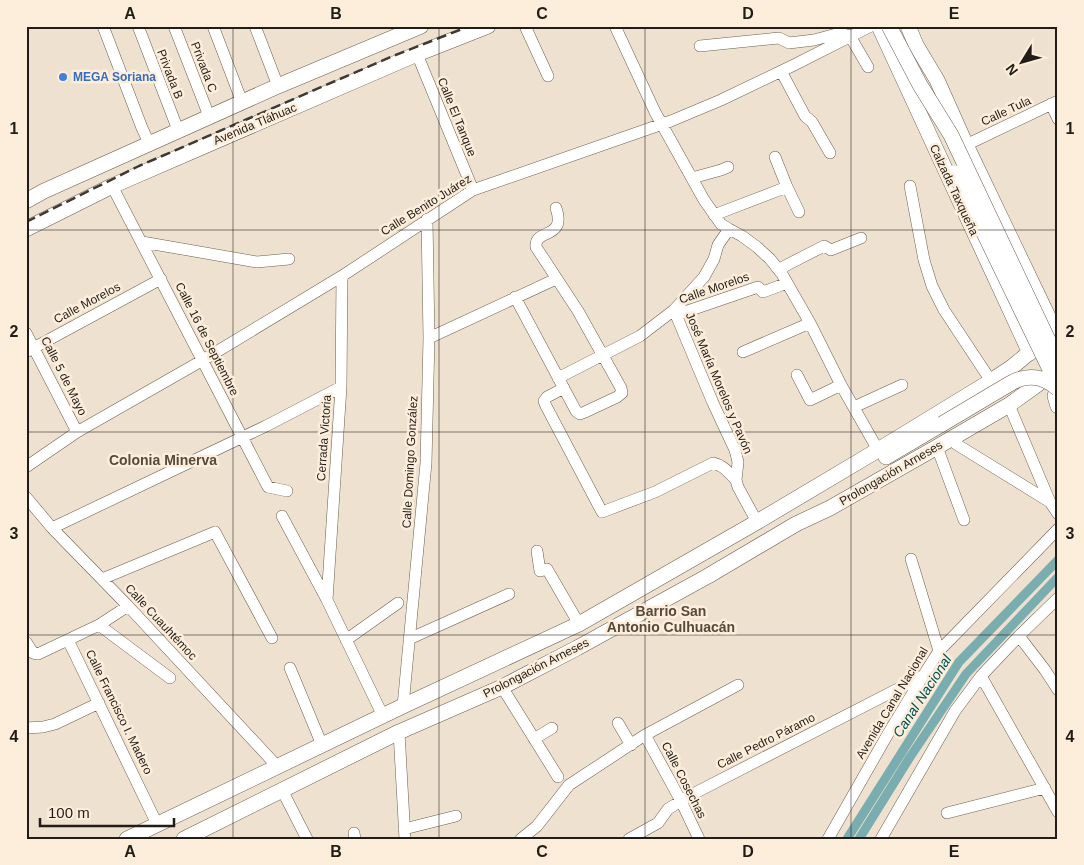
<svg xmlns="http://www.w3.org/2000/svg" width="1084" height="865" font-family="Arial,sans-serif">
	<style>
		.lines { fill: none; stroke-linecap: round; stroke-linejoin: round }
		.canal { stroke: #79adaf; stroke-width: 9 }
		.minor-casing { stroke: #6c5f50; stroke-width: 12 }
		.major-casing { stroke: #6c5f50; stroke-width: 16 }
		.minor { stroke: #fff; stroke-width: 11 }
		.major { stroke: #fff; stroke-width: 15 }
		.rail { stroke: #3f3931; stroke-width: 2.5; stroke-dasharray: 10 5; stroke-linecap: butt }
		.major-bridge-casing { stroke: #6c5f50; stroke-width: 16; stroke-linecap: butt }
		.major-bridge { stroke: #fff; stroke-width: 15 }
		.grid { fill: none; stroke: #211c16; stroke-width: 1; stroke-opacity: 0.55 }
		.shop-dot { fill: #3f7fe0; stroke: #fdeedc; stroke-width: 2 }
		.labels { text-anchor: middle; stroke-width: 5; stroke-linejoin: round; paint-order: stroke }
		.street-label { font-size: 12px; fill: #211c16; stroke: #fdeedc }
		.shop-label { font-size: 12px; font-weight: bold; fill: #366cbe; stroke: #fdeedc; text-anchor: start }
		.neighbourhood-label { font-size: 14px; font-weight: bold; fill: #564a3b; stroke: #fdeedc }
		.water-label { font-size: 14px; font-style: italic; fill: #005255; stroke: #fdeedc }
		.neatline { fill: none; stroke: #211c16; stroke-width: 2 }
		.grid-label { font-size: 16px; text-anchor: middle; font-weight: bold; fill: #211c16 }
	</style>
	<rect width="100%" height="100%" fill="#efe1cf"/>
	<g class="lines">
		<path class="canal" d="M 847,839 L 959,662 L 1058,560
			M 859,839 L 910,757 L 966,674 L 1058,577"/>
		<g class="minor-casing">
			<path id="minor" d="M 103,26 L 142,128 L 149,143
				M 138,26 L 178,130
				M 174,26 L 209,116
				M 213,26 L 242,102
				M 255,26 L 278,86
				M 525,26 L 548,76
				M 615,26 L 655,112 L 704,200 L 721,224 L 729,229 L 742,236 L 757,247 L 770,259 L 782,274 L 810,323 L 841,385 L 878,450
				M 700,46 L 779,38 L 789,43 L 814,40 L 840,33 L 850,36 L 868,67
				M 417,54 L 473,190
				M 781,71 L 805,116 L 812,122 L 830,153
				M 1051,104 L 1058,119
				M 966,145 L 1058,101
				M 775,157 L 787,187 L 799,212
				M 692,178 L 721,170 L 728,167
				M 112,186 L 268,487 L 287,491
				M 910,186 L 924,260 L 932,286 L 944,310 L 991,381
				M 714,215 L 787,187
				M 142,242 L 257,262 L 289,259
				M 779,269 L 824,246 L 831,250 L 861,238
				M 515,297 L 576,411 L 580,414 L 585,412 L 617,397 L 622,393 L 621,388 L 578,311 L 536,247 C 534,228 567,240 556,208
				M 674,310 L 713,403 L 735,450 L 738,462 L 736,480 L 738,487 L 757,522
				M 676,315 L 758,287 L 763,292 L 787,283
				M 26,333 L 77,432
				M 429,338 L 556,279
				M 26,352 L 161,279
				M 743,352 L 810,323
				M 797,375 L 810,400 L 841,385
				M 558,378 L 640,336 L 674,310 L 704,277 L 714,259 L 718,245 L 729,229
				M 564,388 L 547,397 L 544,401 L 546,406 L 602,512 L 655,492 L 713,463 C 723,465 729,473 736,480
				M 1009,405 L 1050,502
				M 854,407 L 902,385
				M 956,444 L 1050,502 L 1058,514
				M 937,447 L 964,520
				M 26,467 L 77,432 L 203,360 L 342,276 L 473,190 L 671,121 L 721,100 L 794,65 L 871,26
				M 26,497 L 52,528 L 128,606 L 277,766
				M 282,516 L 327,600 L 383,716
				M 52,528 L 266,426 L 341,387
				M 537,551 L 540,571 L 547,569 L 579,624
				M 911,559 L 939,651
				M 102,579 L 215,532 L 272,638
				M 327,600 L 341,387 L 342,276
				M 99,625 L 170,678
				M 1019,636 L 1045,670 L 1058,690
				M 409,639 L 509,594
				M 68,640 L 157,824
				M 346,640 L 398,603
				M 26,642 L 33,653 L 38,654 L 99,625 L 128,606
				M 290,668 L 322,745
				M 981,676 L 1058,812
				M 502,687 L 558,777
				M 403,706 L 426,463 L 429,338 L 427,219
				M 618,723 L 631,745
				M 26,728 L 43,727 L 55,724 L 99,703
				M 399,732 L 405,839
				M 645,735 L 681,801 L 699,839
				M 534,739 L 552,728
				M 282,790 L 307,839
				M 947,813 L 1045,788
				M 404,829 L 456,816
				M 354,833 L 355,839
				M 521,839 L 537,826 L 569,785 L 645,735 L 738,685
				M 629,839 L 658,823 L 668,809 L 689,796 L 923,676
				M 828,839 L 889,732 L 923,676 L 939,651 L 1058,529
				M 881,839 L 955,711 L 981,676 L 1019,636 L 1058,598"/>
		</g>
		<g class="major-casing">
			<path id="major" d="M 879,26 L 1030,353
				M 908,26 L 916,45 L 937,80 L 966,145 L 1055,331
				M 26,201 L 44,191 L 278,86 L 421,26
				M 26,229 L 112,186 L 417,54 L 488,26
				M 1058,389 L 1055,396 L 1058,406
				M 886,457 L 942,424
				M 127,839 L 403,706 L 579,624 L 757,522 L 878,450 L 991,381 L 1012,367 L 1058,329
				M 184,839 L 399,732 L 502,687 L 577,648 L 708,576 L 796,524 L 830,508 L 937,447 L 1009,405 L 1052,374"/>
		</g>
		<use href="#minor" class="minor"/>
		<use href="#major" class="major"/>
		<path class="rail" d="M 26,222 L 139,166 L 393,56 L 470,26"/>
		<g class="major-bridge-casing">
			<path id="major-bridge" d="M 889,26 L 920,85 L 951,135 L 1058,361
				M 955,173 L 1058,386
				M 942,424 L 1011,383 C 1027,374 1044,376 1058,389"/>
		</g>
		<use href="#major-bridge" class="major-bridge"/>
	</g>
	<path class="grid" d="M 233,26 L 233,839M 439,26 L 439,839M 645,26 L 645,839M 851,26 L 851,839M 26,230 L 1058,230M 26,432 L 1058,432M 26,635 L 1058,635"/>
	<circle class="shop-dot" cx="63" cy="77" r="5"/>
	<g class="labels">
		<g class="street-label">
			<text transform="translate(204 67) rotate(69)" y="4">Privada C</text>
			<text transform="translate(170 74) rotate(69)" y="4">Privada B</text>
			<text transform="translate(1006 111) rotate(-25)" y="4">Calle Tula</text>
			<text transform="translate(457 117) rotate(68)" y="4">Calle El Tanque</text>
			<text transform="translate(255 124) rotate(-23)" y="4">Avenida Tláhuac</text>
			<text transform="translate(954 190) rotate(65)" y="4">Calzada Taxqueña</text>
			<text transform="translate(426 205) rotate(-32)" y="4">Calle Benito Juárez</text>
			<text transform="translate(714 288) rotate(-19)" y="4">Calle Morelos</text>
			<text transform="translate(87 303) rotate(-28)" y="4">Calle Morelos</text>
			<text transform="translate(207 339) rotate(63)" y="4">Calle 16 de Septiembre</text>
			<text transform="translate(64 376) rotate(63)" y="4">Calle 5 de Mayo</text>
			<text transform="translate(719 383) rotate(67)" y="4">José María Morelos y Pavón</text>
			<text transform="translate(324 438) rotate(-86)" y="4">Cerrada Victoria</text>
			<text transform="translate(410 462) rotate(-87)" y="4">Calle Domingo González</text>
			<text transform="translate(891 473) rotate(-30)" y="4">Prolongación Arneses</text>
			<text transform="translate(161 622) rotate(47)" y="4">Calle Cuauhtémoc</text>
			<text transform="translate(536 668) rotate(-27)" y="4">Prolongación Arneses</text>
			<text transform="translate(892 703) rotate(-59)" y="4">Avenida Canal Nacional</text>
			<text transform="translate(119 712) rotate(64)" y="4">Calle Francisco I. Madero</text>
			<text transform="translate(766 741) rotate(-27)" y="4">Calle Pedro Páramo</text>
			<text transform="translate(684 780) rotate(63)" y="4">Calle Cosechas</text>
		</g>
		<g class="shop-label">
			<text x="73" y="81">MEGA Soriana</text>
		</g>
		<g class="neighbourhood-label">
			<text x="163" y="465">Colonia Minerva</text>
			<text x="671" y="616">Barrio San<tspan x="671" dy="16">Antonio Culhuacán</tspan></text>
		</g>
		<g class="water-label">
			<text transform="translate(922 696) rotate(-57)" y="5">Canal Nacional</text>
		</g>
	</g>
	<rect width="1084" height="865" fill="none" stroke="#fdeedc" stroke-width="55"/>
	<g transform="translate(1022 62) rotate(233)" stroke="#fdeedc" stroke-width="4" paint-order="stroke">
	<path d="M0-4L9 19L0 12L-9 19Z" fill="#211c16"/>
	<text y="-8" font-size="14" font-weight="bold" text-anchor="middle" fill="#211c16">N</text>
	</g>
	<path d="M40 818v8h134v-8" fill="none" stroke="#211c16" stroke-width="2.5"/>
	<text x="48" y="818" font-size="15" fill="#211c16" stroke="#fdeedc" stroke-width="4" paint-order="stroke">100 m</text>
	<rect x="28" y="28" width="1028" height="810" class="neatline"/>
	<g class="grid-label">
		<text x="130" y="19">A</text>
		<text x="336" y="19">B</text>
		<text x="542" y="19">C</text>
		<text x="748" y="19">D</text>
		<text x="954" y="19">E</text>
		<text x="14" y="134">1</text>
		<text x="1070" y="134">1</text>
		<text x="14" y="337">2</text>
		<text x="1070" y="337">2</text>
		<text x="14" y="539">3</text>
		<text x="1070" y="539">3</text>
		<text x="14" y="742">4</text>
		<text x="1070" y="742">4</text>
		<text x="130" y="857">A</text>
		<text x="336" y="857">B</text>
		<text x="542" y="857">C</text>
		<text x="748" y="857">D</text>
		<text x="954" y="857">E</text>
	</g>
</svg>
